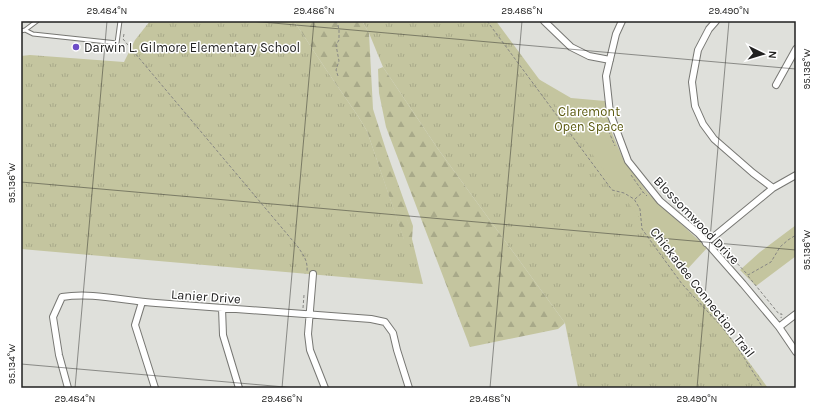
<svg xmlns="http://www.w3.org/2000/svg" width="817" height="409" font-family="Karla,sans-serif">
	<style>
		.grass { fill: url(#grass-tufts) }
		.forest { fill: url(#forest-firs) }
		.green { fill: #c4c59f }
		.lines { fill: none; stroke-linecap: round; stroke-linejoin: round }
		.lane-casing { stroke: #777773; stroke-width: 5 }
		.street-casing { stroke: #777773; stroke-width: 8 }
		.path { stroke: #868683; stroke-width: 1; stroke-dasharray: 3 2; stroke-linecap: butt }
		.lane { stroke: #fff; stroke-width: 3 }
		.street { stroke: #fff; stroke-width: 6 }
		.ticks { fill: none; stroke: #212120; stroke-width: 1; stroke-opacity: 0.45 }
		.poi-dot { fill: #6c4dc7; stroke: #fff; stroke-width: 1.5 }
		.labels { text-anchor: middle; stroke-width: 3; stroke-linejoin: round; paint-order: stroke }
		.poi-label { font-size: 13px; fill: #212120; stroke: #fff; text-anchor: start }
		.park-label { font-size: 13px; fill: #5c5b11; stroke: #fff }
		.street-label { font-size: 13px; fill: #212120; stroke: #fff }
		.neatline { fill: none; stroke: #212120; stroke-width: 1.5 }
		.ticks-label { font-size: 10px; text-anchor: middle; fill: #212120 }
	</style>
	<defs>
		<pattern id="grass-tufts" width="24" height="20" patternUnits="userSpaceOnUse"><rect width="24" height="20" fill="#c4c59f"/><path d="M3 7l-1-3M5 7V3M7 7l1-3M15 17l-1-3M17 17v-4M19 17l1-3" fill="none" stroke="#a8a989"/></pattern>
		<pattern id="forest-firs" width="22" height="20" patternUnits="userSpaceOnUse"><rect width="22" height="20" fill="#c4c59f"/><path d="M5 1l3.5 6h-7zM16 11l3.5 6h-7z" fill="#a8a989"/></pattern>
	</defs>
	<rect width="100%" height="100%" fill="#dfe0db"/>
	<path class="grass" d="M 150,21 L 294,21 L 327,71 L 358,116 L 367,131 L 404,239 L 412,239 L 423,284 L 21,249 L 21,56 L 30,55 L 124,62 L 135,40 Z
		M 362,21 L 496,21 L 768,388 L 578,388 L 565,323 L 438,149 L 383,67 L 369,33 Z"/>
	<path class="forest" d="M 294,21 L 362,21 L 369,33 L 373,109 L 386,150 L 413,226 L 412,239 L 404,240 L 367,131 L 358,116 L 327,71 Z
		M 383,67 L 438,149 L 565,323 L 558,329 L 470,347 L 386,127 L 379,93 L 378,69 Z"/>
	<path class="green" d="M 535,77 L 571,98 L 605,101 L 612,133 L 624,161 L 648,193 L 707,248 L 682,275 Z
		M 796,225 L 796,256 L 756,286 L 740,270 L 760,252 Z"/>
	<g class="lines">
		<g class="lane-casing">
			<path id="lane" d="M 25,30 L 33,34 L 117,43 L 120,21
				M 21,31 L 25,30 L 37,21"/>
		</g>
		<g class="street-casing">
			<path id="street" d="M 544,21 L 571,47 L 589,56 L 610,60
				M 622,21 L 616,34 L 606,76 L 610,113 L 628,161 L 660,201 L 699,234 L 743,284 L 779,327 L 796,352
				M 716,21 L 709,29 L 698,50 L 692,82 L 695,106 L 703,124 L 714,139 L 753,173 L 773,188
				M 776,85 L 796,49
				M 706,243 L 773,188 L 796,175
				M 313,274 L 308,334 L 310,350 L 325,388
				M 142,302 L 135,325 L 155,388
				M 222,308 L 223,335 L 239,388
				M 779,327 L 796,314
				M 68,388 L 59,355 L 53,317 L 62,297 C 93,292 124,301 156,303 C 227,308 299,314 371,319 L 385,322 L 393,333 L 397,350 L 409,388"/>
		</g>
		<path class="path" d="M 335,21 L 338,25 L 339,30 L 339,40 L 336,45 L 339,61 L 336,70 L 338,76
			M 487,21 L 612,190 L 624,193 L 634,199 L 640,209 L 642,229 L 682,284 L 722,327 L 738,348 L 763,388
			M 124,34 L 123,39 L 298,247 C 304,256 308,261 307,272
			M 608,126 L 609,132 L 615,146
			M 631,175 L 643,192 L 647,196
			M 635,199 L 643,192
			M 716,243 L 719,244 L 748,275 L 771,262 L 780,247 L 788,240 L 796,235
			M 748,276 L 779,314 L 782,314 L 781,318
			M 303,308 L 304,295"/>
		<use href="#lane" class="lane"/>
		<use href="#street" class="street"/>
	</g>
	<path class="ticks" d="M 250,21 L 796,69M 21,182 L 796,250M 21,364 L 296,388M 75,388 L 107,21M 282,388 L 314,21M 490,388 L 522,21M 697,388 L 729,21"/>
	<circle class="poi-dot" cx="76" cy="47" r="4"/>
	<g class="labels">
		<g class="poi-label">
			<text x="84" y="52">Darwin L. Gilmore Elementary School</text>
		</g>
		<g class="park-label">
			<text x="589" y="116">Claremont<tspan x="589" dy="15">Open Space</tspan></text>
		</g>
		<g class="street-label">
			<text transform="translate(697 220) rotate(46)" y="5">Blossomwood Drive</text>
			<text transform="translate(703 292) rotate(52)" y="5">Chickadee Connection Trail</text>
			<text transform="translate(206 296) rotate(4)" y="5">Lanier Drive</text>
		</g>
	</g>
	<rect width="817" height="409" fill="none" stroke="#ffffff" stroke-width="44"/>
	<g transform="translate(763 54) rotate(95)" stroke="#ffffff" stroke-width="3" paint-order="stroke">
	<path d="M0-3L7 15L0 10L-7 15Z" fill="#212120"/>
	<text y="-6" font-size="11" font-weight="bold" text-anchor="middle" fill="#212120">N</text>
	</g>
	<rect x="22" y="22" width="773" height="365" class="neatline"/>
	<g class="ticks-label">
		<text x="107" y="14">29.484°N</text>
		<text x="314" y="14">29.486°N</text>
		<text x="522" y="14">29.488°N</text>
		<text x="729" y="14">29.490°N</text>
		<text transform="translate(806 69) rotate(-90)" y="4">95.138°W</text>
		<text transform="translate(11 183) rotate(-90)" y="4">95.136°W</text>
		<text transform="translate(806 250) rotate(-90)" y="4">95.136°W</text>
		<text transform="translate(11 364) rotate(-90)" y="4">95.134°W</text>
		<text x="75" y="402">29.484°N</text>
		<text x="282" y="402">29.486°N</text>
		<text x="490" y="402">29.488°N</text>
		<text x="697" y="402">29.490°N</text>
	</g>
</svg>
